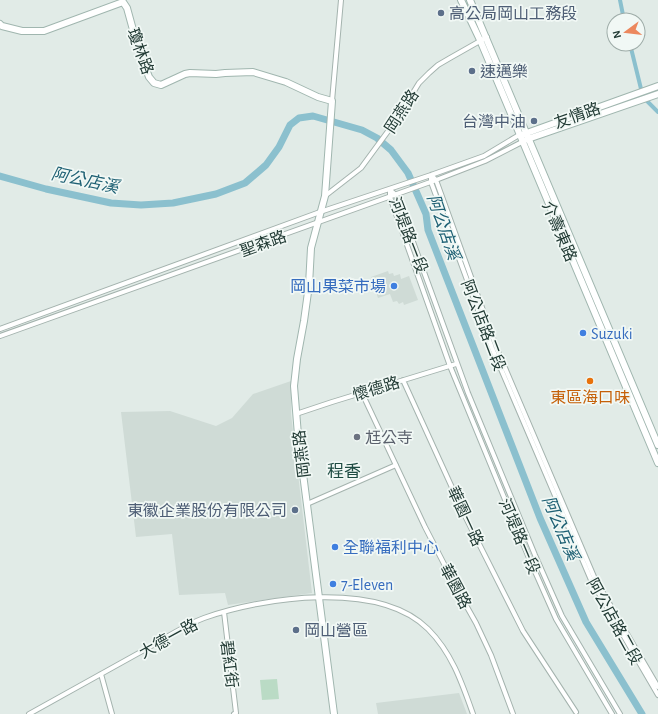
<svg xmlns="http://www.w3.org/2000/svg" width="658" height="714" font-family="'Alegreya Sans','Noto Sans TC',sans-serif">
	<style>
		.built { fill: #cfdbd6 }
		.green { fill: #badbc5 }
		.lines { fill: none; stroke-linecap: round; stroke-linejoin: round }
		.canal { stroke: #8bc0ce; stroke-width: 4 }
		.river { stroke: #8bc0ce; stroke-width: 7 }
		.street-casing { stroke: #a4b3ae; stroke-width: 6 }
		.secondary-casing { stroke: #a0b6af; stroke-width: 8 }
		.street { stroke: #fff; stroke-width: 4 }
		.secondary { stroke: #fff; stroke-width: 6 }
		.service-dot { fill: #5c6f8a; stroke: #f1f8f5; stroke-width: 1.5 }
		.shop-dot { fill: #3f7fe0; stroke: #f1f8f5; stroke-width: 1.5 }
		.food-dot { fill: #e8710a; stroke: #f1f8f5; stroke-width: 1.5 }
		.worship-dot { fill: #6b7280; stroke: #f1f8f5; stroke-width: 1.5 }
		.labels { text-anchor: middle; stroke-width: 3.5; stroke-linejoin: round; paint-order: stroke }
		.service-label { font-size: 16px; fill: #4e5e75; stroke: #f1f8f5; text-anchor: start }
		.street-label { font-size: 16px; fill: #223b35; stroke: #f1f8f5 }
		.shop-label { font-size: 16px; fill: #366cbe; stroke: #f1f8f5; text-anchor: start }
		.food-label { font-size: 16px; fill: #c56008; stroke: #f1f8f5 }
		.worship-label { font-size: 16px; fill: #5b616d; stroke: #f1f8f5; text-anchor: start }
		.water-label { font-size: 17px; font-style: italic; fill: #1f6174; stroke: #f1f8f5 }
		.neighbourhood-label { font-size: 17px; fill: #1f4c43; stroke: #f1f8f5 }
	</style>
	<rect width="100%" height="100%" fill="#e1ebe7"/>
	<path class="built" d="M 388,271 L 389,274 L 393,273 L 394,276 L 400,274 L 401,279 L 409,276 L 418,300 L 404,305 L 403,302 L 399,304 L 397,301 L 393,302 L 390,294 L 378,298 L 371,277 Z
		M 291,381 L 291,414 L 312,593 L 228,605 L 225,593 L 179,595 L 172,534 L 136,537 L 121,412 L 170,411 L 216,426 L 232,418 L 253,394 Z
		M 459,693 L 467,714 L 378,714 L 376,703 Z"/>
	<path class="green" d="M 277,679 L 279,699 L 262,700 L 260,680 Z"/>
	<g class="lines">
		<path class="canal" d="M 620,0 L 624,20
			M 630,44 L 643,97 L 658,112"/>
		<path class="river" d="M 0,176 L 46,189 L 111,203 L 141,205 L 173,203 L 216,194 L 245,183 L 266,165 L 279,147 L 290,125 L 299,118 L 313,116 L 362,130 L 377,138 L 391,150 L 408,173 L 426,214 L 428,230 L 540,518 L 586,622 L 642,714"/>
		<g class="street-casing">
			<path id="street" d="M 332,101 L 341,0
				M 431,175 L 431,182 L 492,348 L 591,580 L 658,695
				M 431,175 L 436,180 L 497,349 L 595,579 L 658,687
				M 390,190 L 396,195 L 468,393 L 535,555 L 562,616 L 620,714
				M 390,190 L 390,197 L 450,366 L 529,558 L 556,619 L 612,714
				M 325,196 L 361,168 L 397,119 L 419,83 L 429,73 L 438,65 L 450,58 L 487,37
				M 0,329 L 320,212 L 431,175 L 484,156 L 519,135
				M 0,336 L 436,180 L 485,161 L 522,142
				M 403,380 L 465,516 L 523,631 L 576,712
				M 362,393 L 425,527 L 458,591 L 476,623 L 491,655 L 513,714
				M 296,414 L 332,402 L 456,364
				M 307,504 L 396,465
				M 224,612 L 236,713 L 234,714
				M 101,674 L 112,714
				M 29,714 C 68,692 107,671 146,649 C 164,639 185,625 204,618 C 263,597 379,580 428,629 C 452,653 462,683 473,714"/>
		</g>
		<g class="secondary-casing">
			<path id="secondary" d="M 461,0 L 480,40 L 658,463
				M 470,0 L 658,445
				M 0,24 L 2,26 L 22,31 L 44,31 L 123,2 L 127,8 L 138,48 L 149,77 L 154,83 L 161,85 L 185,74 L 190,73 L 216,74 L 225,73 L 253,72 L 286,82 L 318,97 L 332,101 L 325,196 L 311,248 L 309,285 L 304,321 L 297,359 L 294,386 L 298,435 L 334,714
				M 524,134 L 658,86
				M 525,140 L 658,94"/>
		</g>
		<use href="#street" class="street"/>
		<use href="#secondary" class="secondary"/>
	</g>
	<g class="service-dot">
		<circle cx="441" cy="13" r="4"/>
		<circle cx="472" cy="71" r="4"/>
		<circle cx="534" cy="121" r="4"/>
		<circle cx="295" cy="510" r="4"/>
		<circle cx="296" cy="630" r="4"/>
	</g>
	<g class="shop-dot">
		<circle cx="394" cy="286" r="4"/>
		<circle cx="583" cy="333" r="4"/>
		<circle cx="335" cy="547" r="4"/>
		<circle cx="333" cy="584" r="4"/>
	</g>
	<circle class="food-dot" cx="590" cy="381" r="4"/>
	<circle class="worship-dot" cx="357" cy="437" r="4"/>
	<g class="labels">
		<g class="service-label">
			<text x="449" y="19">高公局岡山工務段</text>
			<text x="480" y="77">速邁樂</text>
			<text x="526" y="127" text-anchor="end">台灣中油</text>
			<text x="287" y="516" text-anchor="end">東徽企業股份有限公司</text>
			<text x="304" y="636">岡山營區</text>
		</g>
		<g class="street-label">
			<text transform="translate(141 51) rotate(70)" y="6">瓊林路</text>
			<text transform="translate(401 111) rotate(-57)" y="6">岡燕路</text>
			<text transform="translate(577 115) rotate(-20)" y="6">友情路</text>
			<text transform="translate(560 231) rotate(67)" y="6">介壽東路</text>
			<text transform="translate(409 235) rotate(69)" y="6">河堤路一段</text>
			<text transform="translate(263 243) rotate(-20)" y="6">聖森路</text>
			<text transform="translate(484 325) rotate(69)" y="6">阿公店路二段</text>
			<text transform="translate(376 388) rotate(-17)" y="6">懷德路</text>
			<text transform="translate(301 454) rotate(-97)" y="6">岡燕路</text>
			<text transform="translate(466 516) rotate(65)" y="6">華園一路</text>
			<text transform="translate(520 536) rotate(67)" y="6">河堤路一段</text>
			<text transform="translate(456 586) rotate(62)" y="6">華園路</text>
			<text transform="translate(615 621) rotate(61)" y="6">阿公店路二段</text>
			<text transform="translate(168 638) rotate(-29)" y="6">大德一路</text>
			<text transform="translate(230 664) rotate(83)" y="6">碧紅街</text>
		</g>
		<g class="shop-label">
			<text x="386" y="292" text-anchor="end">岡山果菜市場</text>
			<text x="591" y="339">Suzuki</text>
			<text x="343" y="553">全聯福利中心</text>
			<text x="341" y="590">7-Eleven</text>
		</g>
		<g class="food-label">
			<text x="590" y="403">東區海口味</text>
		</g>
		<g class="worship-label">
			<text x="365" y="443">尪公寺</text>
		</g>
		<g class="water-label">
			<text transform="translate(85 180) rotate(12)" y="6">阿公店溪</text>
			<text transform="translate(444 227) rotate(71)" y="6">阿公店溪</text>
			<text transform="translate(561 528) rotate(67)" y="6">阿公店溪</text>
		</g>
		<g class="neighbourhood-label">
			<text x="344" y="477">程香</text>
		</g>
	</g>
	<g transform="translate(626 32) rotate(255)"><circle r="19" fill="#f1f8f5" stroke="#9eaca8"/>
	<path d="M0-3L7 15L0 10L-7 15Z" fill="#ec885e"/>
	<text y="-6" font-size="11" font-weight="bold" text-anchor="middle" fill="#223b35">N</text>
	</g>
</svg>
